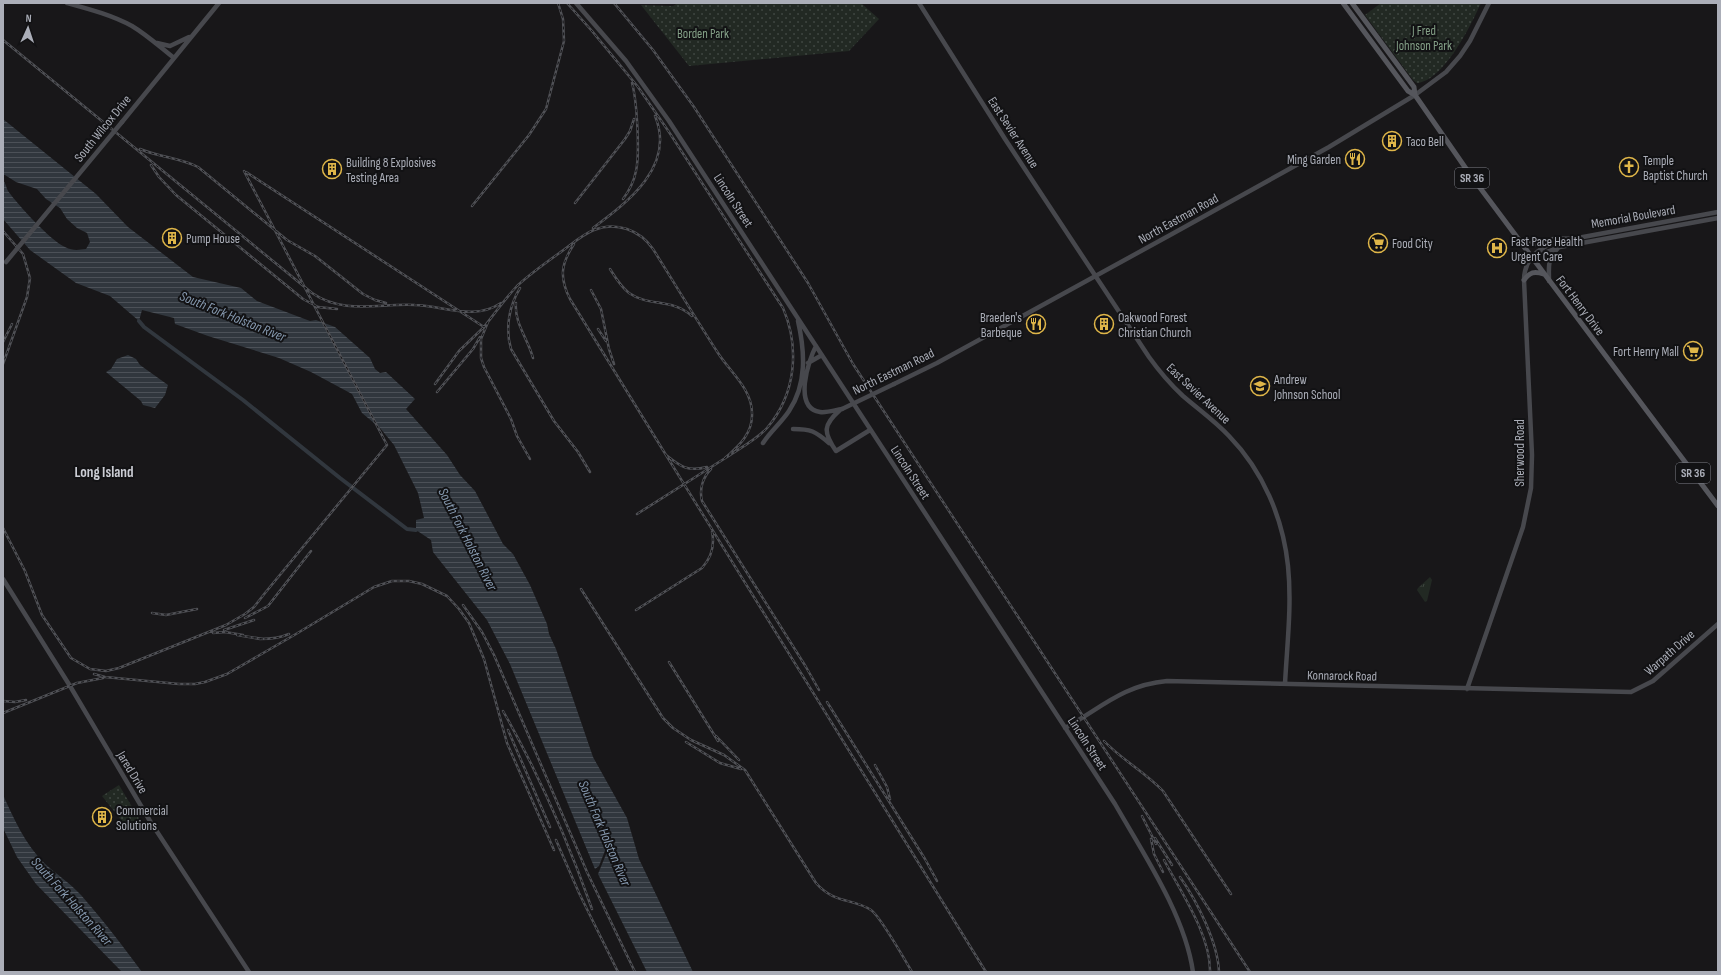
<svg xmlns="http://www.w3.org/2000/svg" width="1721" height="975" font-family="'Sofia Sans Condensed',sans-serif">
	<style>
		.grass { fill: url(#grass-tufts) }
		.park { fill: url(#park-dots) }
		.water { fill: url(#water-rules) }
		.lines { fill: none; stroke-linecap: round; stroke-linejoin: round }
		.canal { stroke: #31373e; stroke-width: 4 }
		.secondary { stroke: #47484d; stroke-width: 4.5 }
		.primary { stroke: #55565c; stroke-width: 5 }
		.rail-casing { stroke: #505156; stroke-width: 2.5 }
		.rail { stroke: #121214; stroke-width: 1; stroke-dasharray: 3; stroke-linecap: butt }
		.secondary-bridge { stroke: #47484d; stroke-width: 4.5 }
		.labels { text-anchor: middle; stroke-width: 4; stroke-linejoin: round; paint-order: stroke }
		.shield { fill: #121214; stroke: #7d7f87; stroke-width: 1 }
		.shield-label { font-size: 12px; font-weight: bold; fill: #abaeb8 }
		.park-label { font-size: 13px; fill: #84a087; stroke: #121214 }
		.street-label { font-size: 13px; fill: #abaeb8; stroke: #121214 }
		.poi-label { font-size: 13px; fill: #abaeb8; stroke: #121214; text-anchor: start }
		.water-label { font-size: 14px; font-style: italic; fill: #8699af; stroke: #121214 }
		.quarter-label { font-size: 15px; font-weight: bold; fill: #cbcdd4; stroke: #121214 }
	</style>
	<defs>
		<pattern id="grass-tufts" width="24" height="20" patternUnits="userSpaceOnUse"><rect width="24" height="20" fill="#222923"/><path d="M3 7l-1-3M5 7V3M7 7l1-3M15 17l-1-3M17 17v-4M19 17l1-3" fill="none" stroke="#3f4641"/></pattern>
		<pattern id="park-dots" width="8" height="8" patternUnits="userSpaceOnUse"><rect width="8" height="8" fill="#222923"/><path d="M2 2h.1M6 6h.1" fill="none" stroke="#3f4641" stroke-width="1.8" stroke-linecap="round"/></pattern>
		<pattern id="water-rules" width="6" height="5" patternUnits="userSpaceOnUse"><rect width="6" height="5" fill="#31373e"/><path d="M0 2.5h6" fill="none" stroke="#4c5158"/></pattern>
	</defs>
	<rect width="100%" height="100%" fill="#181719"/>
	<path class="grass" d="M 1430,577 L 1432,580 L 1427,601 L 1425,602 L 1417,590 L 1418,588 Z"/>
	<path class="park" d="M 678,3 L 861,3 L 879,19 L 849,51 L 689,66 L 641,5 L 673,6 Z
		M 1381,3 L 1481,3 C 1471,25 1444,81 1417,83 L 1413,80 L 1365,15 Z
		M 119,785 L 141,822 L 129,830 L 102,796 Z"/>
	<path class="water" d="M 3,119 L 96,194 L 128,227 L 193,277 L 241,288 L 257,301 L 310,321 L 316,320 L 335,327 L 370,358 L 375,369 L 380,373 L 386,372 L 415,399 L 406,409 L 447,455 L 460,475 L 475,491 L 503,544 L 513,554 L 530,585 L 547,624 L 549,634 L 556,649 L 593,757 L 627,818 L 639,859 L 693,972 L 647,972 L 598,874 L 609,847 L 606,848 L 599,866 L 595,869 L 510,664 L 487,620 L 433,552 L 431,540 L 416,530 L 416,520 L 424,518 L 418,493 L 394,445 L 380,428 L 362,413 L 352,394 L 311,372 L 279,358 L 208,336 L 175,324 L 174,318 L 142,310 L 139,321 L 110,296 L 76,283 L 30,250 L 3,219 L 3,180 C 6,184 6,187 8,191 C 18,205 51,241 65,247 C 73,251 78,250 86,249 L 90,242 L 87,233 L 77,228 L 67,219 L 60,208 L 46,199 L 37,189 L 16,182 L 5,175 L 3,175 Z
		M 128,355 L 136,359 L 140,365 L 168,385 L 165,395 L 155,408 L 143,405 L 141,401 L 106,372 L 111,369 L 117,359 Z
		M 3,795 C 14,819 25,844 44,863 C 56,874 70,883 81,895 C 102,919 123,946 142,972 L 122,972 L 36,884 L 17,857 L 3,828 Z"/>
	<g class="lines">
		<path class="canal" d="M 139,321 L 144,327 L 243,400 L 340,478 L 407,529 L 416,530"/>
		<path class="secondary" d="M 67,3 C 89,9 112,15 132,26 C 147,35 160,47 174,58
			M 576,3 L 626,61 L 669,121 L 1115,804 C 1143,853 1185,915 1193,972
			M 919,3 L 1005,139 L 1149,357 C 1159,371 1170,384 1183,396 C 1198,409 1215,421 1229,436 C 1263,471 1283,518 1288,566 C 1292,605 1287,645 1285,684
			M 157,43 L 170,46 L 189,37
			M 122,122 L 219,3
			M 1533,257 L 1560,247 L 1718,218
			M 1549,281 C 1549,265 1547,260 1558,248
			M 816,346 C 808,361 793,408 820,412 C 827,413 835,410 842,409
			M 808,363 L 822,355
			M 894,384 L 937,363 L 1172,234 L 1329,147 L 1415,95 L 1446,72 L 1460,56 L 1470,41 L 1489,3
			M 840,410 C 823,425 823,432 836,451 L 870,430
			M 793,429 C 811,429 815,431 829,443
			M 763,443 C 770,432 781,423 789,411 C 807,384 805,352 798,321
			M 3,579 L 70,686 L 150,821 L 249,972
			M 1467,689 L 1523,527 L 1531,488 L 1532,455 L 1524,280 C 1524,260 1538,248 1556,242 L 1718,212
			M 1065,728 C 1101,708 1123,685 1167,681 L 1631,692 L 1653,681 L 1718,624"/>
		<path class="primary" d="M 1343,3 L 1408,91 L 1415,95
			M 1352,3 L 1414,87 L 1415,95 L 1469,173 L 1718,506
			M 1520,242 L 1539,244 L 1554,239 L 1569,239
			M 1524,280 C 1530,272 1534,271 1544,274"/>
		<g class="rail-casing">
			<path id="rail" d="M 567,3 L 592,31 L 638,87 L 669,132 L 783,308 C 800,348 796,394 767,428 C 756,440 740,448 727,457 C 697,476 667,495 637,514
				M 614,3 L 653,50 L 694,107 L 808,283 L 853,364 L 1250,972
				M 3,40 L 312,293 C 344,315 379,303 415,305 C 445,306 474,321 501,303
				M 140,149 C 159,157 180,158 198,167 L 287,240 L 315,256 L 363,294 L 375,300 L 386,303
				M 151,165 L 159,177 L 176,195 L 303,299 L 318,307 L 337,309
				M 246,172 L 484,327 C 495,313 505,299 517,286 C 530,274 544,264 558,254 C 570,246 581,235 594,230 C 616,221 640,230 653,249 C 675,284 696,319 718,353 C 730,372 752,389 752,413 C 753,433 739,446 725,458
				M 623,199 C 629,191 634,181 636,171 C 640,153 637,101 632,83
				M 575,203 L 625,139 L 630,131 L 634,119
				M 472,206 L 529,135 L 546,109 L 564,41 L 563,19 L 558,3
				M 593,228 C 628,202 676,166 655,116
				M 3,231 L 23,254 L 30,278 L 27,297 L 3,364
				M 574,244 C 561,264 559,277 570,299 L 666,455 C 681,467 688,472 707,467
				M 610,269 C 615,277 621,287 629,293 C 649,307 672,298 692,316
				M 520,288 C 509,306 505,329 511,349 L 554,421 L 578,452 L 590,472
				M 591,290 L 601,309 L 609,349 L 614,364
				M 516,303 C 514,323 528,339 533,358
				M 488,322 L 481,339 L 481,358 L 484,367 L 511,419 L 517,436 L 530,459
				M 598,329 L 606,341
				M 3,342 L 12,324
				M 435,384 L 459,351 L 483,328
				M 437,392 L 473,349 L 480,337
				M 666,455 L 986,972
				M 711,469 C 703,477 699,489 702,501 L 806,667 L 819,690
				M 3,528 L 25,571 L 42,615 L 71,658 L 90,669 L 106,671 L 119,668 L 226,625 L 245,614 L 254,607 L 265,593 L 387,445 L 244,171
				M 581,589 L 663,718 L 673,728 L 691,740 L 724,755 L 745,770 L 816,883 C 834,904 853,898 871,910 C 880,916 905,960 912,972
				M 463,605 L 482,632 L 494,655 L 587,872 L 635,972
				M 636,610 L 702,568 C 711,558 715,546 712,532
				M 152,613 L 166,615 L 197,609
				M 245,618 L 268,606 L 311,551
				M 224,630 L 254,620
				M 213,633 L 225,632 L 243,635
				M 263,639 L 237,635 L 260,639 C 270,639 280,638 289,634
				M 669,662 L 718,741
				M 94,674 L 105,677 L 179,684 L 195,684 L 205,682 L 227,674 L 296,634 L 374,587 L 392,581 L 409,581 L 422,584 L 447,596 L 459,609 L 469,623 L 484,659 L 507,743 L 554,850
				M 3,701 L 15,702 L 26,700
				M 827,702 L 925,859 L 937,881
				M 503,711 C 539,774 568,841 592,909
				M 3,713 L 77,683 L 103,678
				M 508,730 L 550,827
				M 716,736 L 739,760
				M 1104,741 C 1122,760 1145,772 1163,791 L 1231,894
				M 686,742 L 720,763 L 741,769
				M 875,765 L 887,787 L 890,799
				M 1142,816 L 1156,844
				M 1155,838 L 1172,865
				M 1151,839 L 1154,854 L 1163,872
				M 556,840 L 579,893 L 618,972
				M 1164,860 C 1181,892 1211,936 1210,972
				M 1180,877 C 1197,901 1218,943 1219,972"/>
		</g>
		<use href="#rail" class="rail"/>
		<path class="secondary-bridge" d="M 6,262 L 122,122
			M 842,409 L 894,384"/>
	</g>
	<defs>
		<g id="building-ring" transform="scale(1)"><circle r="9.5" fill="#121214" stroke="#dfb649" stroke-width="1.5"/><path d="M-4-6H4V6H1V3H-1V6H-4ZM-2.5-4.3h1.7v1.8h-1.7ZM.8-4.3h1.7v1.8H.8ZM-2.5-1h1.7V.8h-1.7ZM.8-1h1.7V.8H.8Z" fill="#dfb649"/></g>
		<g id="restaurant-ring" transform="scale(1)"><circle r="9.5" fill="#121214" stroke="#dfb649" stroke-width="1.5"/><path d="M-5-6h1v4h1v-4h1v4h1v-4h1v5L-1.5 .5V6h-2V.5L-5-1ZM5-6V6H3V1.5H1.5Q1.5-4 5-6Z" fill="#dfb649"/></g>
		<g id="church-ring" transform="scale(1)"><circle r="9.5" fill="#121214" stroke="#dfb649" stroke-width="1.5"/><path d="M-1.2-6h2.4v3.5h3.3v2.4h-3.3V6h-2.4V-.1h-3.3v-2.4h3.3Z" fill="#dfb649"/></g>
		<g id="supermarket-ring" transform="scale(1)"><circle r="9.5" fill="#121214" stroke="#dfb649" stroke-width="1.5"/><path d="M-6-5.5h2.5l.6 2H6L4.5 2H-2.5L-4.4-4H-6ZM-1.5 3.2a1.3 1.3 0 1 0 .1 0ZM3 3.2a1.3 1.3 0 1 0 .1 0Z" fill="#dfb649"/></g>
		<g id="hospital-ring" transform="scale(1)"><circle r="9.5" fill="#121214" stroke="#dfb649" stroke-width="1.5"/><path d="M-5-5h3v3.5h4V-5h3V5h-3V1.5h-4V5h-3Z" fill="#dfb649"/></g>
		<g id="school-ring" transform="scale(1)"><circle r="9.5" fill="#121214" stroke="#dfb649" stroke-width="1.5"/><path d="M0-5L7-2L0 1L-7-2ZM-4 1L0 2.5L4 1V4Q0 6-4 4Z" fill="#dfb649"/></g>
	</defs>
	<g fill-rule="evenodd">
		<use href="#building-ring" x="1392" y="141"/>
		<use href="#restaurant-ring" x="1355" y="159"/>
		<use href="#church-ring" x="1629" y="167"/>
		<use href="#building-ring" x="332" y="169"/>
		<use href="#building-ring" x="172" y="238"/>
		<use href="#supermarket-ring" x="1378" y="243"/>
		<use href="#hospital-ring" x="1497" y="248"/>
		<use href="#restaurant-ring" x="1036" y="324"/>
		<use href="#building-ring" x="1104" y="324"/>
		<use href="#supermarket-ring" x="1693" y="351"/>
		<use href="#school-ring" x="1260" y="386"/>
		<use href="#building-ring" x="102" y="817"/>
	</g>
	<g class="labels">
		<g class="shield">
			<rect x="1455" y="168" width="34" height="20" rx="3"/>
			<rect x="1676" y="463" width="34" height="20" rx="3"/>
		</g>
		<g class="shield-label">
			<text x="1472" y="182">SR 36</text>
			<text x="1693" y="477">SR 36</text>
		</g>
		<g class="park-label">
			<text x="1424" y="35">J Fred<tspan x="1424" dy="15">Johnson Park</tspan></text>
			<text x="703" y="38">Borden Park</text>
		</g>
		<g class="street-label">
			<text transform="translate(102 128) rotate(-51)" y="5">South Wilcox Drive</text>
			<text transform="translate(1014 132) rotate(57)" y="5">East Sevier Avenue</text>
			<text transform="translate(734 200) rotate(57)" y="5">Lincoln Street</text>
			<text transform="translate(1633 216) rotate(-10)" y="5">Memorial Boulevard</text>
			<text transform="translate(1178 218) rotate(-29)" y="5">North Eastman Road</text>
			<text transform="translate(1581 305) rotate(53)" y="5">Fort Henry Drive</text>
			<text transform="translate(893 371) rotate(-26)" y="5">North Eastman Road</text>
			<text transform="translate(1199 393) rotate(43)" y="5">East Sevier Avenue</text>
			<text transform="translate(1519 453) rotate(-90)" y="5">Sherwood Road</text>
			<text transform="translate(911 472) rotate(57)" y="5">Lincoln Street</text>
			<text transform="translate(1669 652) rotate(-41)" y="5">Warpath Drive</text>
			<text transform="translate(1342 675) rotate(1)" y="5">Konnarock Road</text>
			<text transform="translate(1088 743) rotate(57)" y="5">Lincoln Street</text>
			<text transform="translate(133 772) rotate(59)" y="5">Jared Drive</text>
		</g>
		<g class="poi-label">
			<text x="1406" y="146">Taco Bell</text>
			<text x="1341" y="164" text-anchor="end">Ming Garden</text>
			<text x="1643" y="165">Temple<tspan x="1643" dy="15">Baptist Church</tspan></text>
			<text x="346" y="167">Building 8 Explosives<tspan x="346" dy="15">Testing Area</tspan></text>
			<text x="186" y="243">Pump House</text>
			<text x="1511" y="246">Fast Pace Health<tspan x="1511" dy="15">Urgent Care</tspan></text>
			<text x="1392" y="248">Food City</text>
			<text x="1022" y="322" text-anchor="end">Braeden's<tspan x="1022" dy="15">Barbeque</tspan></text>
			<text x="1118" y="322">Oakwood Forest<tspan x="1118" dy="15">Christian Church</tspan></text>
			<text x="1679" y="356" text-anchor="end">Fort Henry Mall</text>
			<text x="1274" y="384">Andrew<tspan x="1274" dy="15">Johnson School</tspan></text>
			<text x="116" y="815">Commercial<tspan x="116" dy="15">Solutions</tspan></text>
		</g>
		<g class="water-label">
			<text transform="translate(233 316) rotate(22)" y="5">South Fork Holston River</text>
			<text transform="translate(468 539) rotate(63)" y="5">South Fork Holston River</text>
			<text transform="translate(605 833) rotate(67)" y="5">South Fork Holston River</text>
			<text transform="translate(72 901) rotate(48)" y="5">South Fork Holston River</text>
		</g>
		<g class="quarter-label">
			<text x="104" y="477">Long Island</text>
		</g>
	</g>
	<rect width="1721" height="975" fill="none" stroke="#abaeb8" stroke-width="8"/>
	<g transform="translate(28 28) rotate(3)" stroke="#121214" stroke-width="3" paint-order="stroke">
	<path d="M0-3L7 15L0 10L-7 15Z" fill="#abaeb8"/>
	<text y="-6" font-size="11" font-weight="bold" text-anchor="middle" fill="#abaeb8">N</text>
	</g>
</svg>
